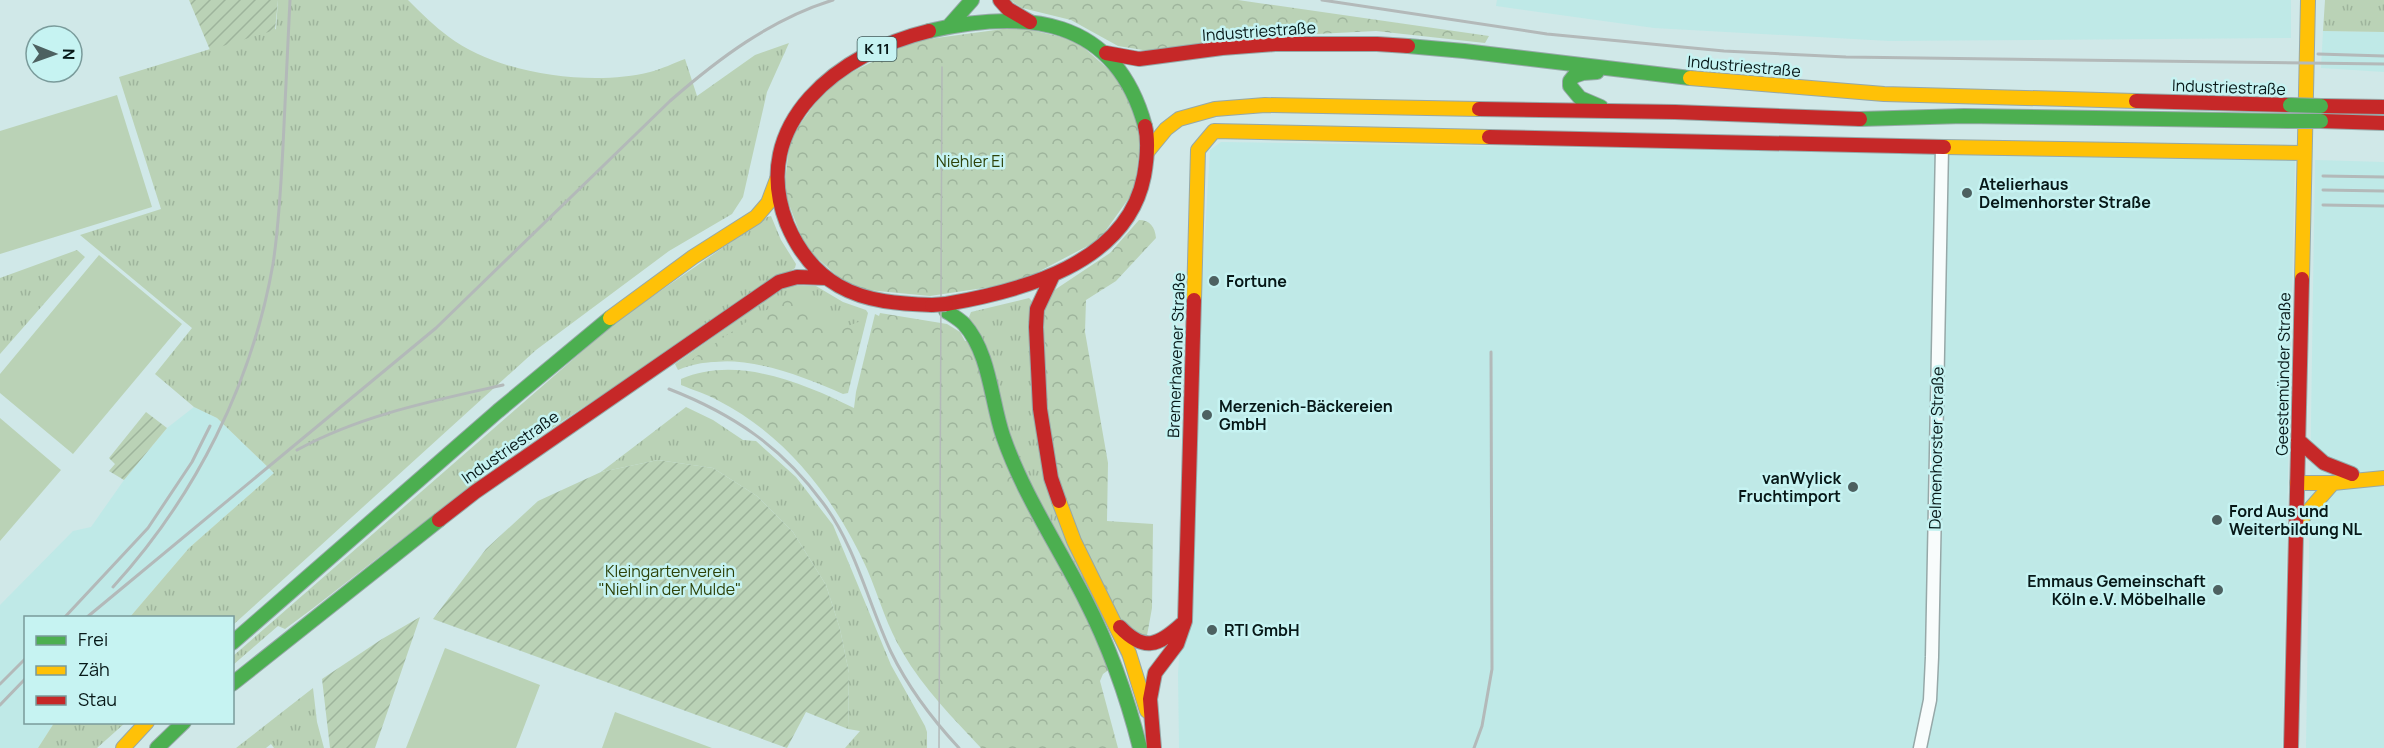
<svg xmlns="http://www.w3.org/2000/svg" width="2384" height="748" font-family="Manrope,sans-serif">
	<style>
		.built { fill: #bfe9e7 }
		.grass { fill: url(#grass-tufts) }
		.forest { fill: url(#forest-crowns) }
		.garden { fill: url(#garden-furrows) }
		.pitch { fill: #bad2b6 }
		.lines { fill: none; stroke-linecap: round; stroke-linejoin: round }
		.street-casing { stroke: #96a8a8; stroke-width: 15 }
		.fast-casing { stroke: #96a8a8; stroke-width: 16 }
		.slow-casing { stroke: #96a8a8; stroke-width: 16 }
		.jam-casing { stroke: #96a8a8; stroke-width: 16 }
		.street { stroke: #f8fcfc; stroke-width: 12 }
		.fast { stroke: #4caf50; stroke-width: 14 }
		.slow { stroke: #ffc107; stroke-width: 14 }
		.jam { stroke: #c62828; stroke-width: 14 }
		.tram { stroke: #b3b9b9; stroke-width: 1.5 }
		.rail { stroke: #b3b9b9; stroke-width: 3 }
		.fast-bridge-casing { stroke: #96a8a8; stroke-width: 16; stroke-linecap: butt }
		.jam-bridge-casing { stroke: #96a8a8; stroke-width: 16; stroke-linecap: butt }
		.fast-bridge { stroke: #4caf50; stroke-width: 14 }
		.jam-bridge { stroke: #c62828; stroke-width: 14 }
		.poi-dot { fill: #4d6161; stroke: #c6f3f2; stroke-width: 2 }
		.labels { text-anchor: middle; stroke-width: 5; stroke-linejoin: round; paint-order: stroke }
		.shield { fill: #c6f3f2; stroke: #405a59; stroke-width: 1.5 }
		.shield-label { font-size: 15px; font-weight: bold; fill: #071818 }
		.street-label { font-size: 16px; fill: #071818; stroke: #c6f3f2 }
		.park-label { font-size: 16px; fill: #2d4209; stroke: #c6f3f2 }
		.poi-label { font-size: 16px; font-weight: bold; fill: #071818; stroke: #c6f3f2; text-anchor: start }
	</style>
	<defs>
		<pattern id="grass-tufts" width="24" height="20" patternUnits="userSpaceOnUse" patternTransform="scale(1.5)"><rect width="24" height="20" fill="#bad2b6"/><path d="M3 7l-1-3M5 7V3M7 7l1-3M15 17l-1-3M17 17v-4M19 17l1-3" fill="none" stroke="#9eb49c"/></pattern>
		<pattern id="forest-crowns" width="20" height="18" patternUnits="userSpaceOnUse" patternTransform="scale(1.5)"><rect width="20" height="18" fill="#bad2b6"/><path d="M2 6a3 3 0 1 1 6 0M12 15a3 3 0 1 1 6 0" fill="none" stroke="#9eb49c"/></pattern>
		<pattern id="garden-furrows" width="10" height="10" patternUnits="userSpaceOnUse" patternTransform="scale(1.5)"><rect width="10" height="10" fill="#bad2b6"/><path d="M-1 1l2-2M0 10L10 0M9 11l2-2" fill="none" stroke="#9eb49c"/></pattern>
	</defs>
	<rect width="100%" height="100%" fill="#d0e8e8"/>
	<path class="built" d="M 1497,0 L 2291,0 L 2291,38 L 1889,41 L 1654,28 L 1496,6 Z
		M 2323,31 L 2384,32 L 2384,72 L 2321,68 Z
		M 1221,142 L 2295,160 L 2282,748 L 1179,748 L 1178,674 L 1210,150 Z
		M 2315,160 L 2384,162 L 2384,748 L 2306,748 Z
		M 194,407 L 217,418 L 274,473 L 189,548 L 130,617 L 26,618 L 26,722 L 54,723 L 38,748 L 0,748 L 0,605 L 73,531 L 91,527 L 124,480 L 167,428 Z"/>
	<path class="grass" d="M 278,0 L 408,0 C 421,13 434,26 449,37 C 498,74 591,87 650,72 C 662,69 674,63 685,59 L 697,96 L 755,55 L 789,43 L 767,92 L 743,197 L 732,214 L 669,251 L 536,350 L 233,625 L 232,618 L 130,617 L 189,548 L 274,473 L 217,418 L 194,407 L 155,374 L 192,328 L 80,235 L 161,209 L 119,77 L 276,29 Z
		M 2325,0 L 2384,0 L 2384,32 L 2323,31 Z
		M 771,216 L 781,240 L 796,264 L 795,268 L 482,474 L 481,478 L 312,609 L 285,629 L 278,626 L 233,665 L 233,656 L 617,321 L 767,217 Z
		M 77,250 L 85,257 L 0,354 L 0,278 Z
		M 787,285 L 816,286 L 843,302 L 866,310 L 868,313 L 848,393 L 843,394 C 793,372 732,348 678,370 L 675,364 Z
		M 1029,298 L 1032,301 L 1123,660 L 1105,621 L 1028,487 L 969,317 L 971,312 Z
		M 686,407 L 713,420 L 743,440 L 756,441 L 796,477 L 833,525 L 891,665 L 925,726 L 927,732 L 927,748 L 845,748 L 860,731 L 848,729 L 849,673 L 840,629 L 826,585 L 793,532 L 757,496 L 713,468 L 658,460 L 601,472 Z
		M 313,688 L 317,722 L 324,748 L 274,748 L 271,744 L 266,748 L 236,748 Z
		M 54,723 L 54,722 L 125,723 L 97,748 L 38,748 Z"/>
	<path class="forest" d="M 1010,0 L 1238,0 L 1489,36 L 1485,43 L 1376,31 L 1277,36 L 1149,51 L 1118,46 L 1071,20 L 1022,8 Z
		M 1018,27 L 1075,40 L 1123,82 L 1142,131 L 1134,191 L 1099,240 L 1017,283 L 930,296 L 857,289 L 846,284 L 805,247 L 784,191 L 790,138 L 830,83 L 914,41 Z
		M 1139,220 C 1150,220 1155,227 1156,238 L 1116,281 L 1086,300 L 1085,332 L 1108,463 L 1107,521 L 1153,524 L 1152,608 L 1146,641 L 1124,627 L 1072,524 L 1049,440 L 1043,311 L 1053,291 L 1110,253 Z
		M 795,296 L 803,297 L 812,302 L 810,313 L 813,317 L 823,316 L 835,328 L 843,328 L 866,319 L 847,392 L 842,393 C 810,378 775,365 738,361 C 723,360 706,365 691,360 C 725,337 757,312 795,296 Z
		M 880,313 L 947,324 L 960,332 L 965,341 L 968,341 L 1070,584 L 1110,669 L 1103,674 L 1100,681 L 1118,748 L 981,748 C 954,719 923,688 903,653 C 887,627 879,597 867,569 C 836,500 787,436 719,401 C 707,394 693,390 681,385 L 681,379 C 737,355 803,383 854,408 L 856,392 L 875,314 L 879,316 Z"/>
	<path class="garden" d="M 189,0 L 278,0 L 275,30 L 210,50 Z
		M 146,412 L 167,428 L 124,480 L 109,471 L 115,464 L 109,458 Z
		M 658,460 L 713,468 L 757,496 L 793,532 L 826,585 L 840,629 L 849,673 L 848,729 L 806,712 L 787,748 L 433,619 L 486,549 L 538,501 L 601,472 Z
		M 420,617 L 375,748 L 330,748 L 322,679 L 382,639 Z"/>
	<path class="pitch" d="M 117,95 L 152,207 L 0,254 L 0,131 Z
		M 99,255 L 182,324 L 73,454 L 0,393 L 0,374 Z
		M 0,418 L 61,470 L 0,541 Z
		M 445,648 L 540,685 L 516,748 L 406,748 Z
		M 615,712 L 712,748 L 602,748 Z"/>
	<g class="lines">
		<g class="street-casing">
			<path id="street" d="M 1920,748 L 1930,700 L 1932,657 L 1942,147"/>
		</g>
		<g class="fast-casing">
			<path id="fast" d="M 949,26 L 972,0
				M 929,31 C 1025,9 1115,16 1145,126
				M 1408,46 L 1464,51 L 1690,78
				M 1597,72 L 1583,73 L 1574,76 L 1570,81 L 1570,86 L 1580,98 L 1601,107
				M 1860,119 L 1964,116 L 2289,121
				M 946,311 C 952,315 959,319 964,324 C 990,353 991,401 1003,436 C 1023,494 1057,544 1085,599 C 1109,646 1127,696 1140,748
				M 232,643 L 498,411 L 610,318
				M 232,684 L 439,520
				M 157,748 L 184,722"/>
		</g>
		<g class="slow-casing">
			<path id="slow" d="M 1690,78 L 1884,94 L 2136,101
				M 1944,147 L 2303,153
				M 1148,151 L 1166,129 L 1179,119 L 1215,109 L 1265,105 L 1479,109
				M 2302,279 L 2308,0
				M 1194,300 L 1198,150 L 1214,131 L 1489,137
				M 610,318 L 693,257 L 756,217 L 768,203 L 777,179
				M 2297,483 L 2333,483 L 2384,478
				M 1059,501 L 1074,541 L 1129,653 L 1147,711
				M 2297,524 L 2333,483
				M 123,748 L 147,722"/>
		</g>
		<g class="jam-casing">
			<path id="jam" d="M 1000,0 L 1008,9 L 1030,22
				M 929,31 C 841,52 747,123 787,224 C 798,250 814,272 839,286 C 867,302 901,304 932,305
				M 1106,53 L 1139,59 L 1222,48 L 1275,44 L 1377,44 L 1408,46
				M 2136,101 L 2290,105
				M 2321,106 L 2384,107
				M 1479,109 L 1675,112 L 1860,119
				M 2321,121 L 2384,123
				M 1489,137 L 1944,147
				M 1053,275 L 1037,309 L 1036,327 L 1040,409 L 1051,478 L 1059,501
				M 946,304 C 1021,291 1127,264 1144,176 C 1147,159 1149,142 1145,126
				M 2298,440 L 2324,463 L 2352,474
				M 439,520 L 475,492 L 779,282 L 797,277 L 826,278
				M 1120,627 C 1144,652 1158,646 1182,624
				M 1154,748 L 1150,699 L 1155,673 L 1177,644 L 1185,621 L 1194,300
				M 2291,748 L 2302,279"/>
		</g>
		<use href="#street" class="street"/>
		<use href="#fast" class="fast"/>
		<use href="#slow" class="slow"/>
		<use href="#jam" class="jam"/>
		<path class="tram" d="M 939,748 L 942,67"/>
		<path class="rail" d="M 1322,0 L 1547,34 L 1724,51 L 1846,57 L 2384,64
			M 2318,54 L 2384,56
			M 2323,176 L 2384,177
			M 2323,190 L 2384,191
			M 2323,205 L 2384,206
			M 669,389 C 733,414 782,447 823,503 C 856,547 868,603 891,652 C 908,687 932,719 959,748
			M 297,450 C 361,415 432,401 503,385
			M 113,587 C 195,497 252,384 273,264 C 279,225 281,185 283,146 C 285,97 288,49 290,0
			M 64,618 L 148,528 L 192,462 L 210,426
			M 86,618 L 436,328 L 670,101 C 718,59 771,19 833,0
			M 0,684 L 26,658
			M 0,705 L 26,678
			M 1474,748 L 1482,726 L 1492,669 L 1491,352"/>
		<g class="fast-bridge-casing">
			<path id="fast-bridge" d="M 2290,105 L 2321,106
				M 2289,121 L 2321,121"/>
		</g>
		<g class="jam-bridge-casing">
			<path id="jam-bridge" d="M 932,305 L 946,304"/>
		</g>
		<use href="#fast-bridge" class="fast-bridge"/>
		<use href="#jam-bridge" class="jam-bridge"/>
	</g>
	<g class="poi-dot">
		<circle cx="1967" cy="193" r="6"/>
		<circle cx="1214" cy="281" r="6"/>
		<circle cx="1207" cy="415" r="6"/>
		<circle cx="1853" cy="487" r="6"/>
		<circle cx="2217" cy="520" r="6"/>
		<circle cx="2218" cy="590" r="6"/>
		<circle cx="1212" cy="630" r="6"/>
	</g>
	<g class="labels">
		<rect class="shield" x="857.5" y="37" width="39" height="24" rx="4.5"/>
		<g class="shield-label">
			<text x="877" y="54">K 11</text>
		</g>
		<g class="street-label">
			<text transform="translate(1259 31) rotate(-4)" y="6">Industriestraße</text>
			<text transform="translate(1744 66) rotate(5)" y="6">Industriestraße</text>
			<text transform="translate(2229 87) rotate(2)" y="6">Industriestraße</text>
			<text transform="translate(1176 355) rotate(-88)" y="6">Bremerhavener Straße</text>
			<text transform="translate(2283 374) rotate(-89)" y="6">Geestemünder Straße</text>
			<text transform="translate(510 447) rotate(-35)" y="6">Industriestraße</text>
			<text transform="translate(1936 448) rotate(-89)" y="6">Delmenhorster Straße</text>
		</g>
		<g class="park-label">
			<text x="970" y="167">Niehler Ei</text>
			<text x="670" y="577">Kleingartenverein<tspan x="670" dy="18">"Niehl in der Mulde"</tspan></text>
		</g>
		<g class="poi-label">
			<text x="1979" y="190">Atelierhaus<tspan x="1979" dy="18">Delmenhorster Straße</tspan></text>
			<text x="1226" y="287">Fortune</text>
			<text x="1219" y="412">Merzenich-Bäckereien<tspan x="1219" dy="18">GmbH</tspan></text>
			<text x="1841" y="484" text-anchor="end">vanWylick<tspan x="1841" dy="18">Fruchtimport</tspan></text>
			<text x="2229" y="517">Ford Aus und<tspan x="2229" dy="18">Weiterbildung NL</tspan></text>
			<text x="2206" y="587" text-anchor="end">Emmaus Gemeinschaft<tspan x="2206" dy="18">Köln e.V. Möbelhalle</tspan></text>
			<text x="1224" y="636">RTI GmbH</text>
		</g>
	</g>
	<rect x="24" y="616" width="210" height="108" fill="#c6f3f2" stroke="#7a9b9b" stroke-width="1.5"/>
	<rect x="36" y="636" width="30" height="9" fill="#4caf50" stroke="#7a9b9b" stroke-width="1.5"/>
	<text x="78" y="646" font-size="18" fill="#071818">Frei</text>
	<rect x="36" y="666" width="30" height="9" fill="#ffc107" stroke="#7a9b9b" stroke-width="1.5"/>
	<text x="78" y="676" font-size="18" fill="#071818">Zäh</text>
	<rect x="36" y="696" width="30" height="9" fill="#c62828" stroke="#7a9b9b" stroke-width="1.5"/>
	<text x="78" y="706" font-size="18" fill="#071818">Stau</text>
	<g transform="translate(54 54) rotate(91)"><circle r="28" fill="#c6f3f2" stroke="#7a9b9b" stroke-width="1.5"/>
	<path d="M0-4.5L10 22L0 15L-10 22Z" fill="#4d6161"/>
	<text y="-9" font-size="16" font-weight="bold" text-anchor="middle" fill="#071818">N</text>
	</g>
</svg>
